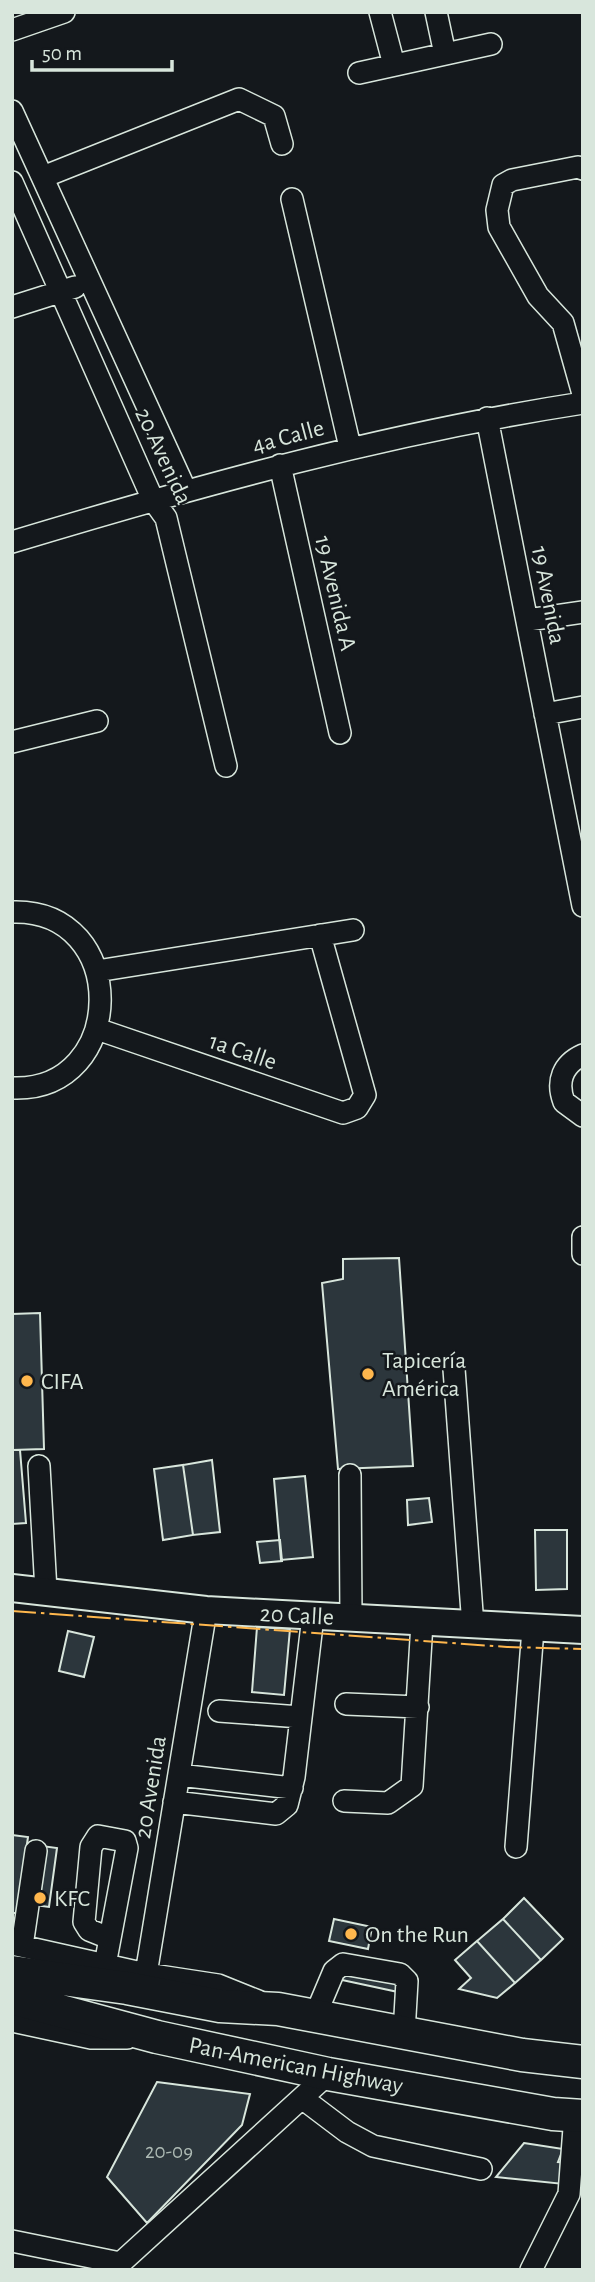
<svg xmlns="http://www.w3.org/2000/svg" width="595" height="2282" font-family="'Alegreya Sans',sans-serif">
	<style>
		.building { fill: #2c363c; stroke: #d8e6dc; stroke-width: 2 }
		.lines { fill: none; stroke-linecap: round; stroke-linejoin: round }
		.minor-casing { stroke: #d8e6dc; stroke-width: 24 }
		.major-casing { stroke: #d8e6dc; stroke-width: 30 }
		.highway-casing { stroke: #d8e6dc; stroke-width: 35 }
		.minor { stroke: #14181c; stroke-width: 21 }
		.major { stroke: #14181c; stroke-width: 26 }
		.highway { stroke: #14181c; stroke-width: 32 }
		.power { stroke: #ffb74d; stroke-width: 2; stroke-dasharray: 24 5 3.5 5; stroke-linecap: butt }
		.poi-dot { fill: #ffb74d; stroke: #14181c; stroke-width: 2.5 }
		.labels { text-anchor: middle; stroke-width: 5; stroke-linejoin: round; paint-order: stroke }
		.number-label { font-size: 21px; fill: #adbab4 }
		.street-label { font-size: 24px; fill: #d8e6dc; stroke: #14181c }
		.poi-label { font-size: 24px; fill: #d8e6dc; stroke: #14181c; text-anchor: start }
	</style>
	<rect width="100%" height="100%" fill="#14181c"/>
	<path class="building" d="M 399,1258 L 413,1466 L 338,1469 L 322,1283 L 343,1279 L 343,1259 Z
		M 40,1313 L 44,1449 L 12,1450 L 12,1314 Z
		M 12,1450 L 20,1450 L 26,1523 L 12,1524 Z
		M 212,1460 L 220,1532 L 193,1535 L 183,1465 Z
		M 183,1465 L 193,1535 L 163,1540 L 154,1469 Z
		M 305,1476 L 313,1557 L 281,1560 L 274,1479 Z
		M 429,1498 L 432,1522 L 408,1525 L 407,1500 Z
		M 535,1530 L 567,1530 L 567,1589 L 536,1590 Z
		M 280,1540 L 282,1561 L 260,1563 L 257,1542 Z
		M 257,1627 L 290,1629 L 284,1695 L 252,1692 Z
		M 68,1631 L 94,1637 L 84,1677 L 59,1671 Z
		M 12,1835 L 28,1837 L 17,1913 L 12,1913 Z
		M 27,1844 L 57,1848 L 49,1907 L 18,1903 Z
		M 524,1898 L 563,1939 L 541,1960 L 503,1919 Z
		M 334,1919 L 372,1927 L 368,1949 L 329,1941 Z
		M 503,1919 L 541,1960 L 515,1983 L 477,1941 Z
		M 477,1941 L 515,1983 L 497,1998 L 459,1989 L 471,1978 L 455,1960 Z
		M 346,1964 L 402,1976 L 398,1992 L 342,1980 Z
		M 157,2082 L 250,2094 L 242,2125 L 147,2223 L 107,2177 Z
		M 524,2143 L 563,2149 L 558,2162 L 573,2163 L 583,2148 L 583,2186 L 496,2177 Z"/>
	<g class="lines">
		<g class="minor-casing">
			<path id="minor" d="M 380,12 L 394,65
				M 436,12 L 445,54
				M 12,30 L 64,12
				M 359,73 L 491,44
				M 12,111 L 186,491
				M 583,169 L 578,167 L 512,180 L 503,185 L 497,210 L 499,227 L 538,296 L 563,323 L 583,394
				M 43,177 L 239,99 L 274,116 L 282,144
				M 12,182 L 153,500 L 166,518 L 226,766
				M 292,199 L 350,447
				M 12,307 L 75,287
				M 487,418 L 583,906
				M 280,465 L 340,733
				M 12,542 C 201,485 388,433 583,403
				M 528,620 L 583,612
				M 545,714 L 583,707
				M 12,742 L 97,721
				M 12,912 C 131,908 128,1093 12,1088
				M 97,971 L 353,930
				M 97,1029 L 343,1113 L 357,1108 L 365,1095 L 320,935
				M 583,1055 C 563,1064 556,1081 564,1102 L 583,1116
				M 583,1237 L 583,1254
				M 454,1369 L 473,1626
				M 39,1466 L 46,1591
				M 350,1475 L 351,1618
				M 346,1704 L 418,1707
				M 219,1711 L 300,1717
				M 179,1775 L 292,1788
				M 344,1801 L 388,1803 L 412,1786 L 422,1623
				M 174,1802 L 276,1814 L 287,1805 L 294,1777 L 313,1616
				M 516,1847 L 533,1629
				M 12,1944 L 146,1974 L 218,1985 L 258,2001
				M 22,1946 L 36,1851
				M 105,1965 L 127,1848 L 125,1841 L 98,1836 L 91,1847 L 84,1922 L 89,1930 L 109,1938
				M 146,1974 L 206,1610
				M 315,2016 L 334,1971 L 343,1964 L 400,1974 L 407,1981 L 404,2033
				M 12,2021 L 91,2038 L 127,2038
				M 302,2098 L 347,2132 L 373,2146 L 481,2169
				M 12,2241 L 120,2263
				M 113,2270 L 328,2074
				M 531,2270 L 569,2194 L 575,2115"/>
		</g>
		<g class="major-casing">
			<path id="major" d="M 12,1588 L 206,1610 L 583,1630"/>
		</g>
		<g class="highway-casing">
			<path id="highway" d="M 12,1972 L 127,1988 L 220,2006 L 278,2009 L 522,2055 L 583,2062
				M 12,1998 L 157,2037 L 328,2074 L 553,2114 L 583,2116"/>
		</g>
		<use href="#minor" class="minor"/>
		<use href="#major" class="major"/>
		<use href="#highway" class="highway"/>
		<path class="power" d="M 12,1611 L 507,1647 L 583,1649"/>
	</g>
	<g class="poi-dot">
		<circle cx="368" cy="1374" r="7"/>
		<circle cx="27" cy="1381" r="7"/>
		<circle cx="40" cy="1898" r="7"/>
		<circle cx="351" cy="1934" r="7"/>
	</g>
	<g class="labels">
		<g class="number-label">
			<text x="169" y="2158">20-09</text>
		</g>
		<g class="street-label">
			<text transform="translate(288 436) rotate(-15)" y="8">4a Calle</text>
			<text transform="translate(164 456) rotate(65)" y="8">20 Avenida</text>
			<text transform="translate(336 593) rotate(77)" y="8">19 Avenida A</text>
			<text transform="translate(549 595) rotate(79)" y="8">19 Avenida</text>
			<text transform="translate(243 1051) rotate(19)" y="8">1a Calle</text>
			<text transform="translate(297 1615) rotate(3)" y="8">20 Calle</text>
			<text transform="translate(150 1787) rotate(-81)" y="8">20 Avenida</text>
			<text transform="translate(296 2065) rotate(11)" y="8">Pan-American Highway</text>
		</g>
		<g class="poi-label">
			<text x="382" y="1368">Tapicería<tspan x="382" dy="28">América</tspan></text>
			<text x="41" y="1389">CIFA</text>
			<text x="54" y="1906">KFC</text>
			<text x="365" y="1942">On the Run</text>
		</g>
	</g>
	<rect width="595" height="2282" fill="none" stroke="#d8e6dc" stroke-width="28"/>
	<path d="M32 60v10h140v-10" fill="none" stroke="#d8e6dc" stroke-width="3.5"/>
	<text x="42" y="60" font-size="21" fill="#d8e6dc" stroke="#14181c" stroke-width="5" paint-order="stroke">50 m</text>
</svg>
